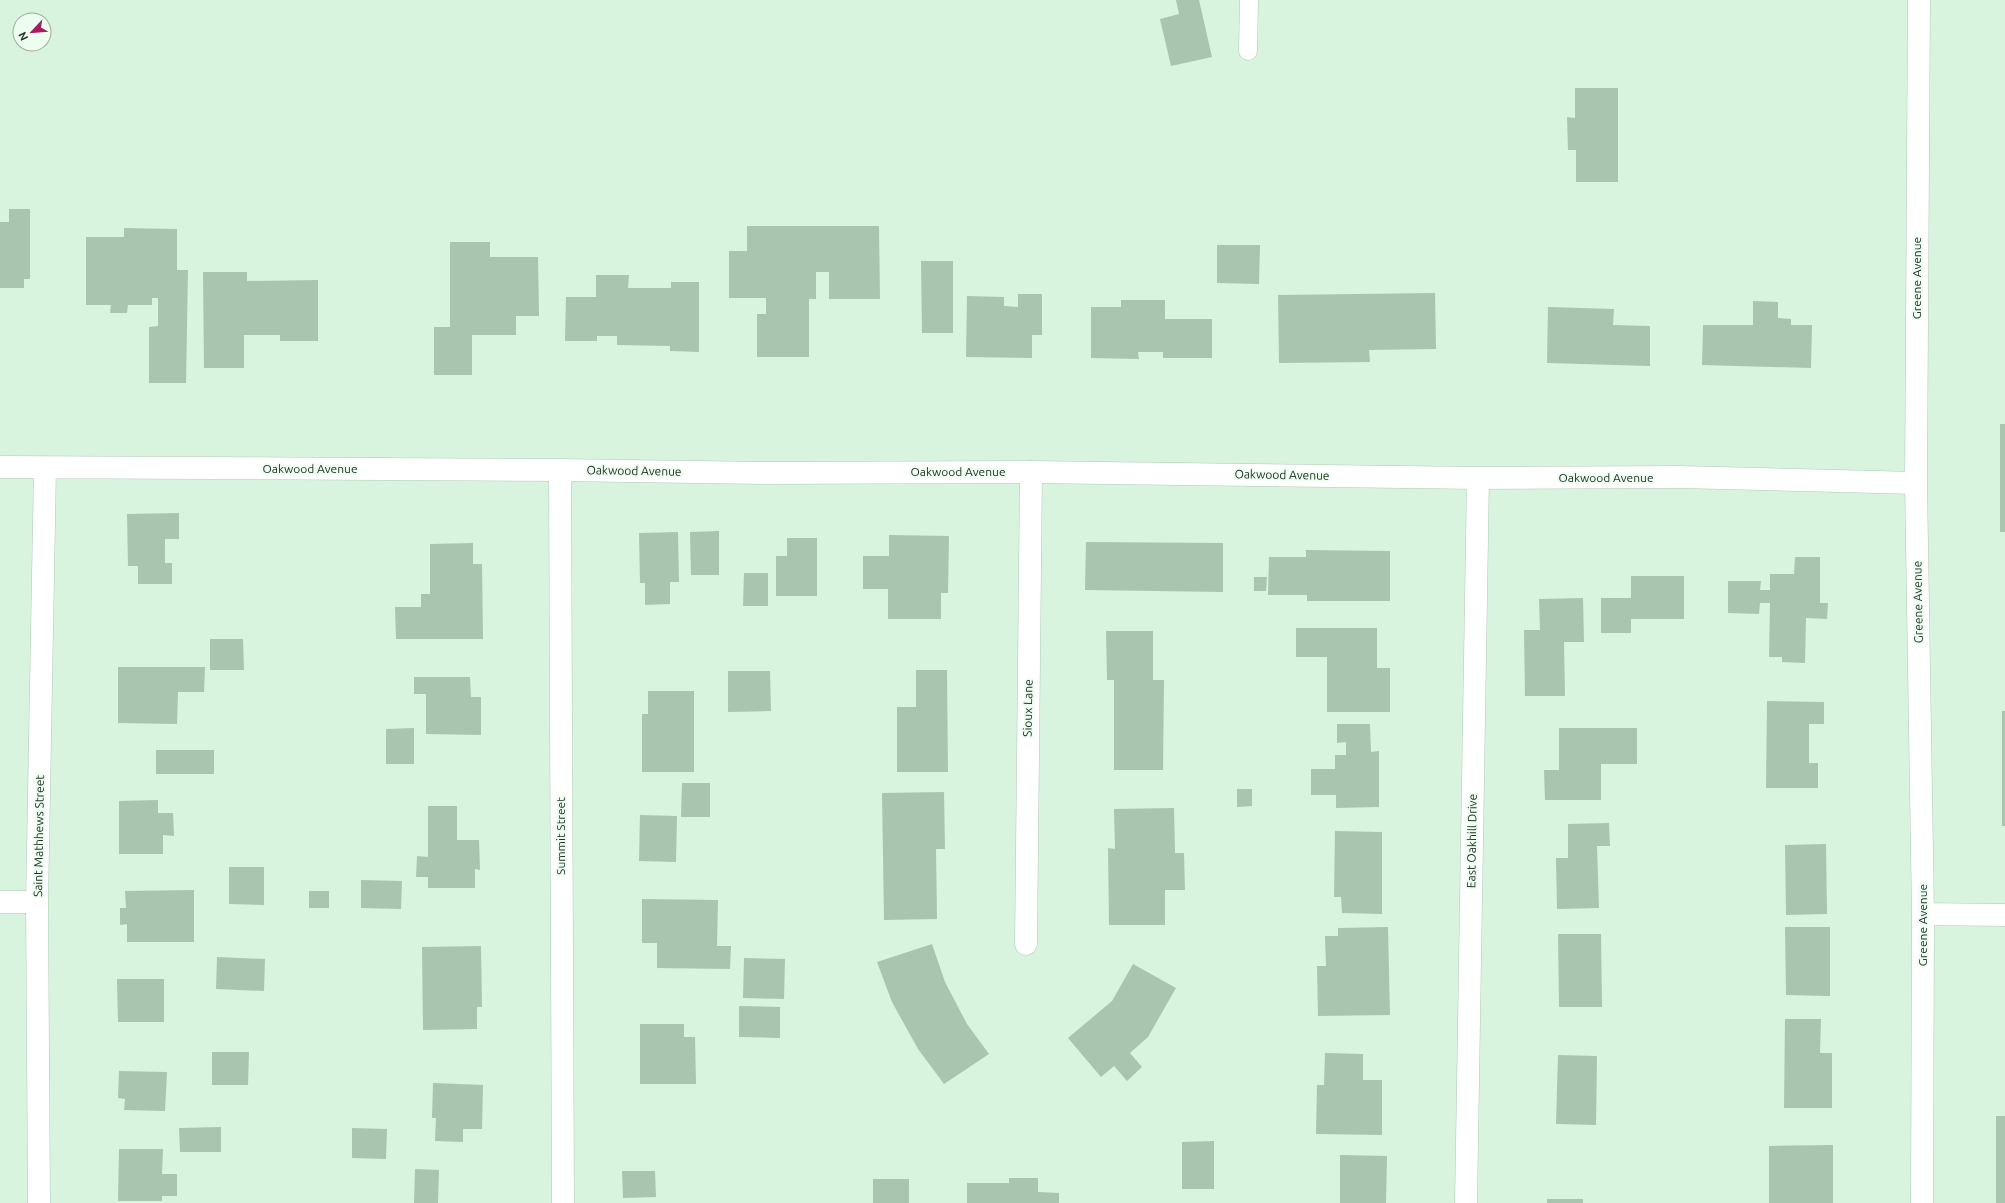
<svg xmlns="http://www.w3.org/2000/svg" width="2005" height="1203" font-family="Ubuntu,sans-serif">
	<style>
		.building { fill: #a9c4af }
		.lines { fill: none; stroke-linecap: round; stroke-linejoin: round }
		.service-casing { stroke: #afcab5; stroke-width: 19 }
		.minor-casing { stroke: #afcab5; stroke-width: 23 }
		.service { stroke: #fff; stroke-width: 18 }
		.minor { stroke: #fff; stroke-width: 22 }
		.labels { text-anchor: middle; stroke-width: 4; stroke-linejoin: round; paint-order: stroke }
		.street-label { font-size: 12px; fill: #253027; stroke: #edfef1 }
	</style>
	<rect width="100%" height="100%" fill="#d8f4de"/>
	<path class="building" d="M 1176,0 L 1199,0 L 1212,57 L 1171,66 L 1160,19 L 1179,14 Z
		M 1575,88 L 1618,88 L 1618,182 L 1576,182 L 1576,150 L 1568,150 L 1567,117 L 1575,118 Z
		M 9,209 L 30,209 L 30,279 L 24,279 L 24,288 L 0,288 L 0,222 L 9,222 Z
		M 747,226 L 879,226 L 880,299 L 829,299 L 829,272 L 816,272 L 816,299 L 809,299 L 809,357 L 757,357 L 757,314 L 766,314 L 766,298 L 729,298 L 729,251 L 747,251 Z
		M 124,228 L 177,229 L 177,270 L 188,270 L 186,383 L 149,383 L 149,327 L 158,326 L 158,298 L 152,298 L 152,305 L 128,305 L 127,313 L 110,313 L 111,305 L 86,305 L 86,237 L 124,237 Z
		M 450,242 L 490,242 L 490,257 L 538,257 L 539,316 L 516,316 L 516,335 L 472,335 L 472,375 L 434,375 L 434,327 L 450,327 Z
		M 1217,245 L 1260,245 L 1259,284 L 1217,283 Z
		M 921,261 L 953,261 L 953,333 L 922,333 Z
		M 203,272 L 247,272 L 247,281 L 318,280 L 318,341 L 280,341 L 280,335 L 244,335 L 244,368 L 204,368 Z
		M 596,275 L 629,275 L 628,288 L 671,288 L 671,282 L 699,282 L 699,352 L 670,351 L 670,346 L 617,345 L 617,336 L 597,336 L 597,341 L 565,341 L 566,297 L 596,297 Z
		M 1435,293 L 1436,349 L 1369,350 L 1370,362 L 1279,363 L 1278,295 Z
		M 1018,294 L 1042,294 L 1042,335 L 1032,335 L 1032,358 L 966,357 L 967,296 L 1004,297 L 1004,306 L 1018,307 Z
		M 1121,300 L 1165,300 L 1165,319 L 1212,319 L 1212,358 L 1163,358 L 1163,352 L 1138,352 L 1139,359 L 1091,358 L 1091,307 L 1121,307 Z
		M 1753,301 L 1778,302 L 1778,318 L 1791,319 L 1791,325 L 1812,325 L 1811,368 L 1702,365 L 1703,325 L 1753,325 Z
		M 1548,307 L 1614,309 L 1613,325 L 1650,326 L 1650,366 L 1547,363 Z
		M 2000,424 L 2005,424 L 2005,532 L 2000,532 Z
		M 179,513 L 179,539 L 165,539 L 165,563 L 172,563 L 172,584 L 138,584 L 138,566 L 128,566 L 127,514 Z
		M 719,531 L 719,575 L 691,575 L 690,532 Z
		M 678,532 L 679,582 L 670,582 L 670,604 L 645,605 L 645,583 L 640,583 L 639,533 Z
		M 889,535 L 949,536 L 948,593 L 941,593 L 941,619 L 888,619 L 888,589 L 863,589 L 863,556 L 889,556 Z
		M 787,538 L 817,538 L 817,596 L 776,596 L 776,556 L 787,556 Z
		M 1086,542 L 1223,543 L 1223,592 L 1085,590 Z
		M 473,543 L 473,564 L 482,564 L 483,639 L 396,639 L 395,607 L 421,607 L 421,594 L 430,594 L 430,544 Z
		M 1306,550 L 1390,551 L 1390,601 L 1307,601 L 1307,595 L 1268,595 L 1269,557 L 1306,557 Z
		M 1795,557 L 1820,557 L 1820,603 L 1828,603 L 1827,619 L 1806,618 L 1805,663 L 1782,662 L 1782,657 L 1769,657 L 1770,603 L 1760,603 L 1759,614 L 1728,613 L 1728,581 L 1761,581 L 1760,590 L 1770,590 L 1770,574 L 1794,574 Z
		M 744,573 L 768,573 L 768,606 L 743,606 Z
		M 1631,576 L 1684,576 L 1684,619 L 1631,619 L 1631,633 L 1601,633 L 1601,598 L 1631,598 Z
		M 1254,577 L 1267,577 L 1266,591 L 1254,591 Z
		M 1583,598 L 1584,642 L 1564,642 L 1565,696 L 1525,696 L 1524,630 L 1540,630 L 1539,599 Z
		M 1296,628 L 1377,628 L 1377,668 L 1390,668 L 1390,712 L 1327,712 L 1327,657 L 1296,657 Z
		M 1106,631 L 1153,631 L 1153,680 L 1164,680 L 1163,770 L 1114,770 L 1114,680 L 1107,680 Z
		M 210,639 L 243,639 L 244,670 L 210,670 Z
		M 118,667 L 205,667 L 204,692 L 178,692 L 177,724 L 118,723 Z
		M 916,670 L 947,670 L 948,772 L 897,772 L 897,707 L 916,707 Z
		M 728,671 L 770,671 L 771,711 L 728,712 Z
		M 414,677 L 470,677 L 471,697 L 481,697 L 481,735 L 426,734 L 426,694 L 414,694 Z
		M 648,691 L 694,691 L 694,772 L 642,772 L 642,714 L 648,714 Z
		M 1767,701 L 1824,702 L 1824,724 L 1809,724 L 1809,763 L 1818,763 L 1818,788 L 1766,788 Z
		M 2002,711 L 2005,711 L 2005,826 L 2002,826 Z
		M 1337,724 L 1370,724 L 1371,752 L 1379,751 L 1379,807 L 1336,808 L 1336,795 L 1311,795 L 1311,769 L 1335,769 L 1335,755 L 1346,755 L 1346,742 L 1337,743 Z
		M 414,728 L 414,764 L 386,764 L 386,729 Z
		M 1559,728 L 1637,728 L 1637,764 L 1601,764 L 1601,800 L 1545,800 L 1544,770 L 1559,770 Z
		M 156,750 L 214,750 L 214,774 L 156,774 Z
		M 682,783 L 710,783 L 710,817 L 681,817 Z
		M 1237,789 L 1252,789 L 1252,806 L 1237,807 Z
		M 944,792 L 945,849 L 936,849 L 937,919 L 884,920 L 882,793 Z
		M 158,800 L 158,813 L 173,813 L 174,836 L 163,835 L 163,854 L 119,854 L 119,801 Z
		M 428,806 L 457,806 L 457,840 L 479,840 L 480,870 L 475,869 L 475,888 L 428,888 L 428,877 L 416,877 L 417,856 L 428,857 Z
		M 1174,808 L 1175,853 L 1184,853 L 1185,890 L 1165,890 L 1165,925 L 1109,925 L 1108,848 L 1115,849 L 1114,809 Z
		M 640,815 L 677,816 L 676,862 L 639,861 Z
		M 1609,823 L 1610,846 L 1597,846 L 1599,908 L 1557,909 L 1556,858 L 1568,858 L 1568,824 Z
		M 1335,831 L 1382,832 L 1382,914 L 1342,913 L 1341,897 L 1334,897 Z
		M 1826,844 L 1827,914 L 1786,915 L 1785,845 Z
		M 229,867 L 264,867 L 264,905 L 229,904 Z
		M 361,880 L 402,881 L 401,909 L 361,908 Z
		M 194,890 L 194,942 L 127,942 L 127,924 L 120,925 L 120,908 L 126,908 L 125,891 Z
		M 309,891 L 329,891 L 329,908 L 309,908 Z
		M 642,899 L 718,900 L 717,946 L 731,946 L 730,969 L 657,968 L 657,943 L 642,943 Z
		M 1388,927 L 1390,1015 L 1318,1016 L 1317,966 L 1326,966 L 1325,936 L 1338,936 L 1338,928 Z
		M 1785,927 L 1830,927 L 1830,996 L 1786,995 Z
		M 1558,934 L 1601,934 L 1602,1007 L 1559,1007 Z
		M 932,944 L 945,982 L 967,1024 L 989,1054 L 944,1084 L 918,1049 L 892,1002 L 877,962 Z
		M 481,946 L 482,1007 L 477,1007 L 477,1029 L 423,1030 L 422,947 Z
		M 217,957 L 265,959 L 264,991 L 216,989 Z
		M 744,958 L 785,959 L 784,999 L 743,998 Z
		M 1133,964 L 1176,988 L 1148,1037 L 1130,1053 L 1142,1067 L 1127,1081 L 1114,1066 L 1101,1077 L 1068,1038 L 1112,1001 Z
		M 117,979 L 164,979 L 164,1022 L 118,1022 Z
		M 739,1006 L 780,1007 L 780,1038 L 739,1037 Z
		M 1785,1019 L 1821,1019 L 1820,1053 L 1832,1053 L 1832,1108 L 1784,1108 Z
		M 640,1024 L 684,1024 L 684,1037 L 695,1037 L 696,1084 L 640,1084 Z
		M 212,1052 L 249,1052 L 248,1085 L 212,1085 Z
		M 1325,1053 L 1363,1054 L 1363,1080 L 1382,1080 L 1382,1135 L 1316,1134 L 1317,1085 L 1324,1085 Z
		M 1558,1055 L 1597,1056 L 1596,1125 L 1556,1124 Z
		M 119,1071 L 167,1072 L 165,1111 L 124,1110 L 125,1099 L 118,1098 Z
		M 433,1083 L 483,1085 L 482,1129 L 463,1129 L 463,1142 L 435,1141 L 436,1118 L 432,1118 Z
		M 1996,1116 L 2005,1116 L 2005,1203 L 1996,1203 Z
		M 221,1127 L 221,1152 L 180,1152 L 179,1128 Z
		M 352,1128 L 387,1129 L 386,1159 L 352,1158 Z
		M 1214,1141 L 1214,1189 L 1182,1189 L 1182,1142 Z
		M 1833,1145 L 1833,1203 L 1769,1203 L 1769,1146 Z
		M 119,1149 L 163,1149 L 162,1174 L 177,1174 L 177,1196 L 162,1196 L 162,1201 L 118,1201 Z
		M 1340,1155 L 1387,1156 L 1386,1203 L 1340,1203 Z
		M 415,1169 L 439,1170 L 438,1203 L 414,1203 Z
		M 622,1171 L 655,1171 L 656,1197 L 623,1198 Z
		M 1009,1178 L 1038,1178 L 1038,1192 L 1059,1193 L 1059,1203 L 967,1203 L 967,1183 L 1009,1183 Z
		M 873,1179 L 909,1179 L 909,1203 L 873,1203 Z
		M 1547,1199 L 1583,1199 L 1583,1203 L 1547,1203 Z"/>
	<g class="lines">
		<g class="service-casing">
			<path id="service" d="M 1248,51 L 1249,0"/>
		</g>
		<g class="minor-casing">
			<path id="minor" d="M 1919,0 L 1916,483 L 1923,914 L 1922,1203
				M 0,467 L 560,470 L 765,473 L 1031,472 L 1478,478 L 1679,477 L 1916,483
				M 560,470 L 563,1203
				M 0,902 L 37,902
				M 1923,914 L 2005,915
				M 1026,944 L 1031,472
				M 39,1203 L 37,902 L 45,468
				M 1466,1203 L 1478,478"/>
		</g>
		<use href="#service" class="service"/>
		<use href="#minor" class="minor"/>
	</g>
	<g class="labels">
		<g class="street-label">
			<text transform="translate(1917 278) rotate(-90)" y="4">Greene Avenue</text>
			<text x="310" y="473">Oakwood Avenue</text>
			<text transform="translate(634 471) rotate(1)" y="4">Oakwood Avenue</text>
			<text x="958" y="476">Oakwood Avenue</text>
			<text transform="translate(1282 475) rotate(1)" y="4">Oakwood Avenue</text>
			<text x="1606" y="482">Oakwood Avenue</text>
			<text transform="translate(1918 602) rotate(-91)" y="4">Greene Avenue</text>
			<text transform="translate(1028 708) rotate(-89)" y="4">Sioux Lane</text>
			<text transform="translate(39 836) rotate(-89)" y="4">Saint Mathhews Street</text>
			<text transform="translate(561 836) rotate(-90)" y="4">Summit Street</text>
			<text transform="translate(1472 841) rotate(-89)" y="4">East Oakhill Drive</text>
			<text transform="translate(1923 925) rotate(-90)" y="4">Greene Avenue</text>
		</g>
	</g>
	<g transform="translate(32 32) rotate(244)"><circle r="19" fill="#edfef1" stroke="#9daca0"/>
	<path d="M0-3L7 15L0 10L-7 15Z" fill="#a81c5e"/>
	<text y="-6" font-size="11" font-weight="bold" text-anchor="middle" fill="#253027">N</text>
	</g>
</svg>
